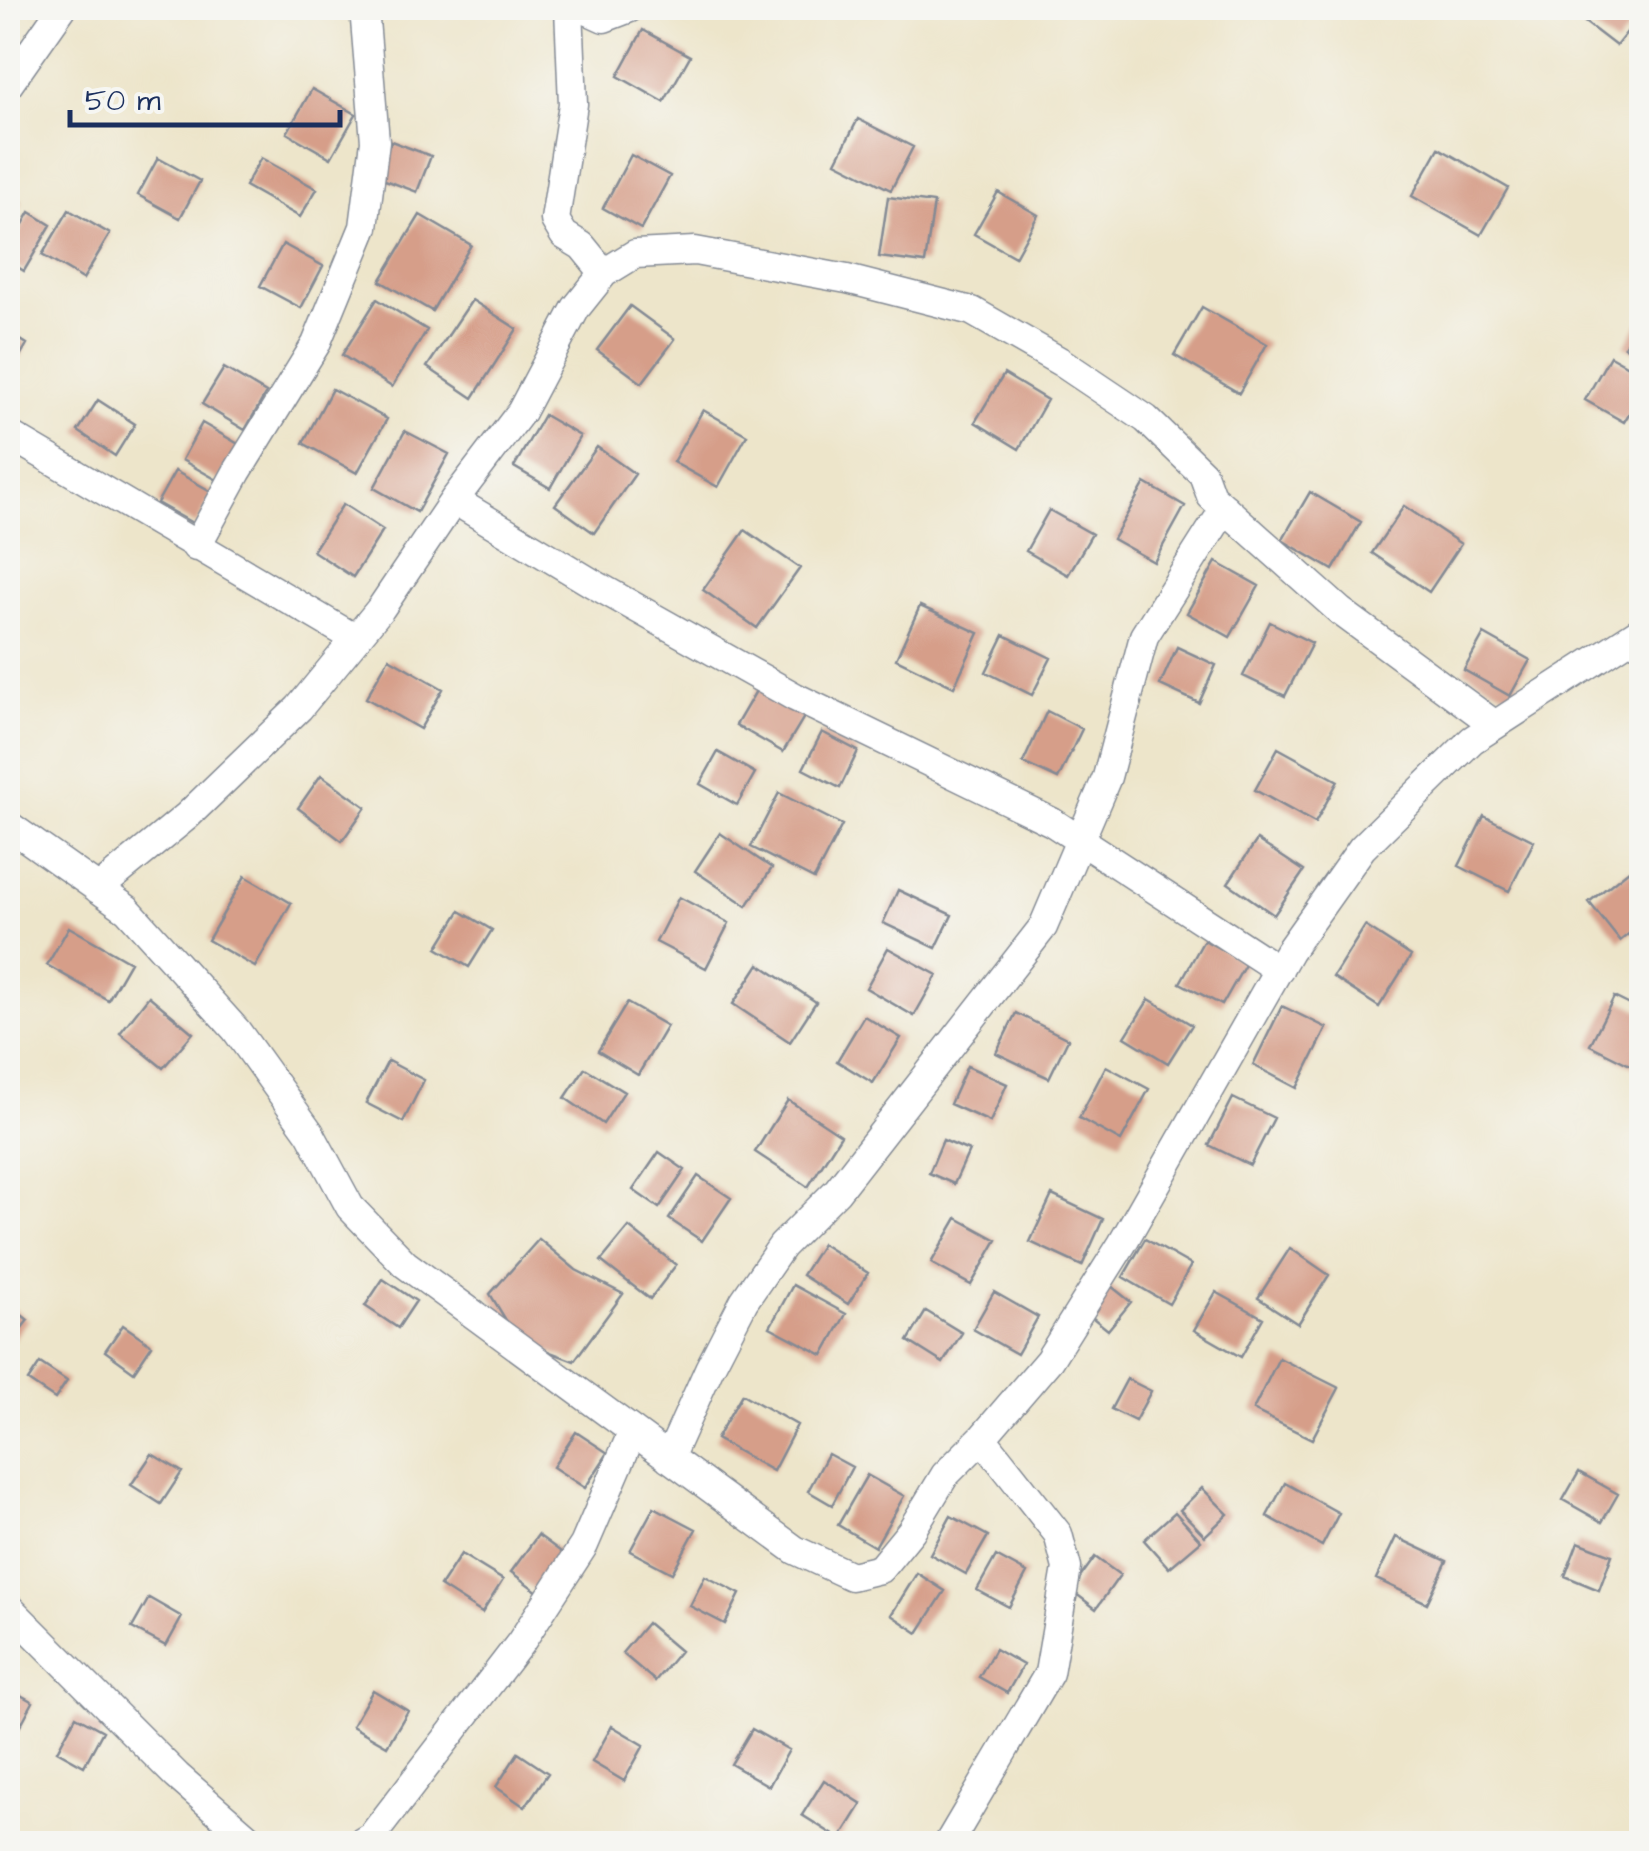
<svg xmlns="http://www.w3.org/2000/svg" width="1649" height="1851" font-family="'Architects Daughter',sans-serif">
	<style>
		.building { fill: #d69e89 }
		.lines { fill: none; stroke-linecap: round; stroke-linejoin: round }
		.minor-casing { stroke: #848a94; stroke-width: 31 }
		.minor { stroke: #fff; stroke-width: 28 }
	</style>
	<rect width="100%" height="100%" fill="#f6f6f2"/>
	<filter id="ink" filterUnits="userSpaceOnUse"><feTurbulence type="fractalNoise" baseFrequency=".01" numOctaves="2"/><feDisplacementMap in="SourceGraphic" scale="20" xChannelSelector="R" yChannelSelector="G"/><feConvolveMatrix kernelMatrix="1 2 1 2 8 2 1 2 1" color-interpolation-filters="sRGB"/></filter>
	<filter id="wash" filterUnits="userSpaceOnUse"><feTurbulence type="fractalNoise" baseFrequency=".0048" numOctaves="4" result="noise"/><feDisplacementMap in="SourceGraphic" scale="40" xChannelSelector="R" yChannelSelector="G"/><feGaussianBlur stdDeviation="2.25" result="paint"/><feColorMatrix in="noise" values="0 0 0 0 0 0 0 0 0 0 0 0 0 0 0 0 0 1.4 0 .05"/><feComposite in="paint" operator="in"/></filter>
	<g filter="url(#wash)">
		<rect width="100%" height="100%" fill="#ede5ca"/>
		<g id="blocks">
			<path class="building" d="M 1584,8 L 1642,8 L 1642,13 L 1616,46 L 1577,16 Z
				M 643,30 L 690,56 L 664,102 L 618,76 Z
				M 312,89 L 356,114 L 331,158 L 287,133 Z
				M 858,119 L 913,147 L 891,190 L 836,162 Z
				M 391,141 L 431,156 L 417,192 L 377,177 Z
				M 1439,148 L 1508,188 L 1481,235 L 1412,196 Z
				M 631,155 L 670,176 L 641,229 L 603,208 Z
				M 158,158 L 200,181 L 180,218 L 138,195 Z
				M 261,158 L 317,189 L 300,217 L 245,186 Z
				M 998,192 L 1038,215 L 1015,257 L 974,234 Z
				M 8,194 L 22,202 L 8,227 Z
				M 888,197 L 934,203 L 925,263 L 879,257 Z
				M 69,210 L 110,234 L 83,279 L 42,255 Z
				M 30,212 L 51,225 L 24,271 L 8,261 L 8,251 Z
				M 420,215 L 471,245 L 432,311 L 380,281 Z
				M 283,244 L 323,266 L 301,308 L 260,286 Z
				M 377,299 L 427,330 L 392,387 L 342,355 Z
				M 472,300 L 517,329 L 473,398 L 427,367 Z
				M 630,306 L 675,339 L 642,383 L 597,350 Z
				M 1202,307 L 1267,344 L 1239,393 L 1174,355 Z
				M 1642,319 L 1642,357 L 1624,346 Z
				M 8,332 L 27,344 L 8,377 Z
				M 1610,356 L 1642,374 L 1642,392 L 1624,422 L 1585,400 Z
				M 224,368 L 266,393 L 245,430 L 202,404 Z
				M 1004,374 L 1047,400 L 1019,449 L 975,422 Z
				M 332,389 L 387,419 L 357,473 L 303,443 Z
				M 98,400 L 135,424 L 115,456 L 78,431 Z
				M 703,410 L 747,435 L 718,487 L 673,462 Z
				M 544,415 L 580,436 L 550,488 L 514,467 Z
				M 202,423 L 240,445 L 219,481 L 182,460 Z
				M 405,431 L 449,454 L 417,512 L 374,488 Z
				M 597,447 L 635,474 L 594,533 L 555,505 Z
				M 175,471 L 214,493 L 196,525 L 157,503 Z
				M 1145,483 L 1185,506 L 1154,562 L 1113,539 Z
				M 1310,492 L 1361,522 L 1333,570 L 1282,540 Z
				M 343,504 L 383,530 L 353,577 L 313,551 Z
				M 1404,506 L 1461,544 L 1429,592 L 1372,553 Z
				M 1049,510 L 1092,534 L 1068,575 L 1026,551 Z
				M 745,530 L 800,568 L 757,628 L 703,590 Z
				M 1216,562 L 1259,586 L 1230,637 L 1187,613 Z
				M 920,606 L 979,633 L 954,687 L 896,659 Z
				M 1270,622 L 1312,643 L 1285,696 L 1243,676 Z
				M 1484,634 L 1530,660 L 1510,696 L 1464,670 Z
				M 1004,635 L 1051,658 L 1032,695 L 986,672 Z
				M 1177,647 L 1216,665 L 1199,703 L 1160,685 Z
				M 389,658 L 443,689 L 420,729 L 366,698 Z
				M 760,684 L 807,712 L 783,752 L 736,725 Z
				M 1047,711 L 1082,729 L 1058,779 L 1023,763 Z
				M 822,732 L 858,751 L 840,788 L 803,769 Z
				M 1278,748 L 1338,781 L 1315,823 L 1255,790 Z
				M 718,752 L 755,773 L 737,805 L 700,784 Z
				M 321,775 L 366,807 L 342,841 L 298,808 Z
				M 779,793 L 842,825 L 814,879 L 751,847 Z
				M 1484,816 L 1534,841 L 1509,891 L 1459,866 Z
				M 720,833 L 772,868 L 747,906 L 695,871 Z
				M 1257,840 L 1304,871 L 1274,915 L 1228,883 Z
				M 1629,870 L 1642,885 L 1642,923 L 1620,941 L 1589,902 Z
				M 245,876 L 291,903 L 255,967 L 208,940 Z
				M 898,890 L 952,915 L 936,948 L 883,923 Z
				M 679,897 L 729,923 L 706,968 L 656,942 Z
				M 460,911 L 492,930 L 469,967 L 437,948 Z
				M 1365,926 L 1411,956 L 1379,1007 L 1333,977 Z
				M 69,927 L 130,962 L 108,1000 L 47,965 Z
				M 1204,940 L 1246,963 L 1222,1005 L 1180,983 Z
				M 888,948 L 937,975 L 914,1016 L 866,988 Z
				M 759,964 L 816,1002 L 790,1042 L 733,1004 Z
				M 149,996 L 193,1033 L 163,1068 L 120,1033 Z
				M 1614,997 L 1642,1011 L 1642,1071 L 1590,1045 Z
				M 1149,999 L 1192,1025 L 1168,1063 L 1125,1037 Z
				M 627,1003 L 667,1026 L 638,1075 L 598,1051 Z
				M 1282,1006 L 1327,1028 L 1297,1088 L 1253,1065 Z
				M 1016,1013 L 1068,1039 L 1049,1078 L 996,1053 Z
				M 864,1016 L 901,1038 L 873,1083 L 837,1061 Z
				M 388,1061 L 424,1080 L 403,1122 L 366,1103 Z
				M 967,1066 L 1007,1084 L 990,1122 L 950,1104 Z
				M 1106,1066 L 1149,1089 L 1121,1141 L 1079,1118 Z
				M 585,1068 L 624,1092 L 603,1124 L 565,1098 Z
				M 1233,1098 L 1274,1118 L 1250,1165 L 1209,1145 Z
				M 788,1100 L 841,1135 L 808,1187 L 755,1152 Z
				M 943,1140 L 969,1151 L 954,1184 L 929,1173 Z
				M 659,1152 L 685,1170 L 659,1208 L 633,1190 Z
				M 698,1176 L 731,1198 L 702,1241 L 669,1219 Z
				M 1052,1195 L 1103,1219 L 1082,1266 L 1030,1242 Z
				M 957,1218 L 997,1240 L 971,1285 L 931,1263 Z
				M 629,1227 L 676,1265 L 650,1299 L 601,1261 Z
				M 539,1239 L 576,1270 L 623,1294 L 574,1361 L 518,1340 L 490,1294 Z
				M 1145,1239 L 1191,1265 L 1169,1304 L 1123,1277 Z
				M 822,1244 L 868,1273 L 848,1304 L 802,1275 Z
				M 1290,1248 L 1329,1275 L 1298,1324 L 1258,1298 Z
				M 383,1279 L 416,1301 L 398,1328 L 365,1306 Z
				M 793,1285 L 846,1314 L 823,1355 L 770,1327 Z
				M 1111,1286 L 1131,1302 L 1108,1330 L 1088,1314 Z
				M 994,1292 L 1038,1317 L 1017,1354 L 973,1329 Z
				M 1216,1292 L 1263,1318 L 1241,1357 L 1194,1330 Z
				M 8,1304 L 28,1320 L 11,1342 L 8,1339 Z
				M 926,1311 L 962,1333 L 943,1363 L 908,1341 Z
				M 123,1325 L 152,1345 L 134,1372 L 105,1351 Z
				M 1279,1358 L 1339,1388 L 1312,1439 L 1253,1410 Z
				M 40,1363 L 67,1381 L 55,1399 L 28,1381 Z
				M 1127,1379 L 1151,1391 L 1135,1421 L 1111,1409 Z
				M 742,1394 L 797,1425 L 773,1471 L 716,1439 Z
				M 576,1432 L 608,1453 L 585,1488 L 553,1467 Z
				M 152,1454 L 182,1472 L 161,1504 L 131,1485 Z
				M 828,1454 L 852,1467 L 832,1505 L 808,1491 Z
				M 1579,1472 L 1618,1494 L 1602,1522 L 1563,1500 Z
				M 867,1475 L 904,1496 L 875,1547 L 838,1525 Z
				M 1285,1483 L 1339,1513 L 1322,1546 L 1267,1516 Z
				M 1202,1488 L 1228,1514 L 1205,1536 L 1180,1510 Z
				M 654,1507 L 696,1529 L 672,1573 L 630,1551 Z
				M 1175,1512 L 1201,1541 L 1169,1568 L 1144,1540 Z
				M 951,1516 L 988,1536 L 966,1574 L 930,1554 Z
				M 538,1535 L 568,1557 L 542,1595 L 511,1572 Z
				M 1396,1537 L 1447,1561 L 1427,1603 L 1376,1579 Z
				M 1578,1542 L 1612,1555 L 1599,1590 L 1565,1576 Z
				M 461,1554 L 503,1580 L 482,1613 L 440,1586 Z
				M 996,1556 L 1027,1573 L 1009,1607 L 977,1590 Z
				M 1095,1557 L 1120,1575 L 1096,1609 L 1071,1590 Z
				M 917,1573 L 945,1591 L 918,1633 L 891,1615 Z
				M 705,1576 L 740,1594 L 725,1624 L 690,1606 Z
				M 149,1598 L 182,1617 L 166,1646 L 132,1628 Z
				M 647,1623 L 680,1651 L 655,1681 L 622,1653 Z
				M 995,1649 L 1023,1665 L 1007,1693 L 979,1677 Z
				M 8,1688 L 33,1702 L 12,1741 L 8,1738 Z
				M 373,1690 L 408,1711 L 387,1746 L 352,1726 Z
				M 76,1716 L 103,1731 L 84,1766 L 57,1751 Z
				M 612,1726 L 644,1745 L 624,1781 L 592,1762 Z
				M 752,1729 L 789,1750 L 769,1786 L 731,1764 Z
				M 518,1753 L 548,1773 L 525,1807 L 496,1787 Z
				M 824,1780 L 862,1804 L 840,1839 L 802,1815 Z"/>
		</g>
	</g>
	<g filter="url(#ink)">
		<use href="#blocks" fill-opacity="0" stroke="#848a94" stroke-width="2.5"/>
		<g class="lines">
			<g class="minor-casing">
				<path id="minor" d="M 569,8 L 573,104 L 555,220 L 564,235 L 582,246 L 604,273
					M 582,8 L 604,18 L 630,8
					M 8,85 L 62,8
					M 8,434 L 356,639
					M 454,500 L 592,583 L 795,697 L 1052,822 L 1279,970
					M 196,547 L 237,472 L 316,344 L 364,227 L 375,141 L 364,8
					M 8,825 L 127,909 L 236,1030 L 310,1133 L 350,1207 L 405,1264 L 795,1550 L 851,1576 L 880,1569 L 911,1531 L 945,1475 L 982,1438 L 1049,1360 L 1122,1244 L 1289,951 L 1362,848 L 1472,740 L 1642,630
					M 98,889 L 187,816 L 299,708 L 381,608 L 454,500 L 521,412 L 576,308 L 604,273 L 635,254 L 695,251 L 847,279 L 972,311 L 1061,362 L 1146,419 L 1203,474 L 1211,496 L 1340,611 L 1495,725
					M 669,1458 L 709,1369 L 744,1301 L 782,1246 L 837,1191 L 1043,927 L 1107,777 L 1144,636 L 1225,508
					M 8,1607 L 177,1776 L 255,1844
					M 359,1844 L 372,1836 L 521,1642 L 584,1545 L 633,1431
					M 948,1844 L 1049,1673 L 1067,1568 L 1058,1534 L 982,1438"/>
			</g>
			<use href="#minor" class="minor"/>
		</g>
	</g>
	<rect width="1649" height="1851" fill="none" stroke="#f6f6f2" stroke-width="40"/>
	<path d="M70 110v15h270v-15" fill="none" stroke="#1b2f5e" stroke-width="5"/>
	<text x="85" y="110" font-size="30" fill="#1b2f5e" stroke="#f6f6f2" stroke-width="8" paint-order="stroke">50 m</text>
</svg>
